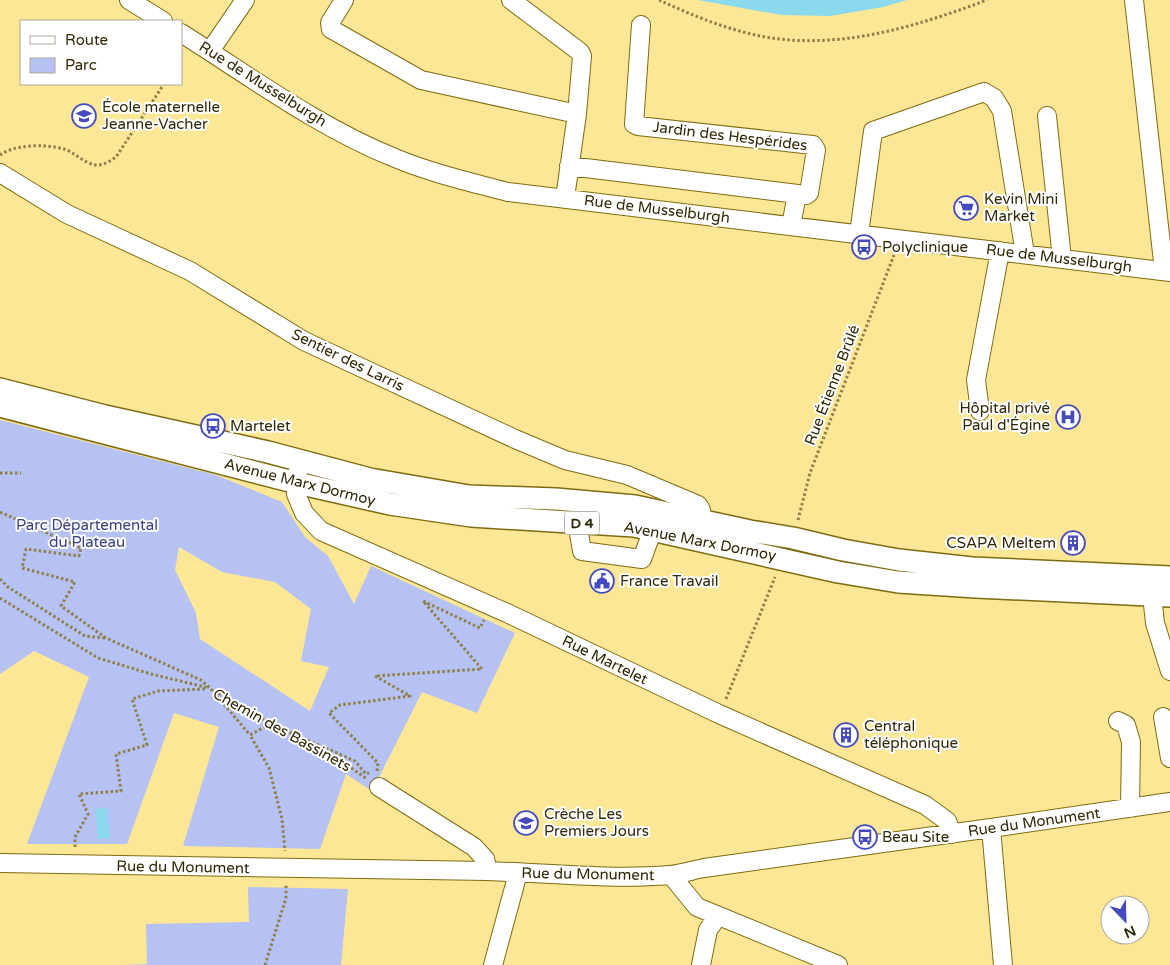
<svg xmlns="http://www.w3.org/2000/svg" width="1170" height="965" font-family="'Varela Round',sans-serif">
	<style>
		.green { fill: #b6c1f4; fill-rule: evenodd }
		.water { fill: #8ad9ed }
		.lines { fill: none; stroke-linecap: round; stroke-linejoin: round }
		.minor-casing { stroke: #7e6b11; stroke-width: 20 }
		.major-casing { stroke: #7e6b11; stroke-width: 24 }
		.path { stroke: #8e8048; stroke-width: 3; stroke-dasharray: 2.5 2.5; stroke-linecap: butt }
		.minor { stroke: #fff; stroke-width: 18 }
		.major { stroke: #fff; stroke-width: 21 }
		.labels { text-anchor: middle; stroke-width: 4; stroke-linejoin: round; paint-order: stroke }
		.shield { fill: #fff; stroke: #6d684f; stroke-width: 1 }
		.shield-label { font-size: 14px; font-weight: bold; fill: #2f2704 }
		.street-label { font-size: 15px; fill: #2f2704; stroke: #fff }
		.poi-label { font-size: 15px; fill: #2f2704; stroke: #fff; text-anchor: start }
		.park-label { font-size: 15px; fill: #373e82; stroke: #fff }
	</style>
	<rect width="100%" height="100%" fill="#fce796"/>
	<path class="green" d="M 0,420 L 216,475 L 282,502 L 305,537 L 328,556 L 354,604 L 371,566 L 515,633 L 477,713 L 422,692 L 372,791 L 346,774 L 320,849 L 183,846 L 219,727 L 174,713 L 127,844 L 27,844 L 89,677 L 34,651 L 0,674 ZM 179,547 L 222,572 L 275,582 L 311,609 L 301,661 L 329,667 L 310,711 L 200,639 L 196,613 L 175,570 Z
		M 248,887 L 348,889 L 341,965 L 126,965 L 147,964 L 146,924 L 249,922 Z"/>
	<path class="water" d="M 698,0 L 907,0 L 883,7 L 830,16 L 781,15 Z
		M 107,808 L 110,838 L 98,839 L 95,809 Z"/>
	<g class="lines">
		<g class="minor-casing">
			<path id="minor" d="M 129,0 L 163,21
				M 344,0 L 330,23 L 331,29 L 421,80 L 577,114
				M 511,0 L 580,52 L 582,56 L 577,114 L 565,198
				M 1134,0 L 1164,271
				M 181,33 C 251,77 318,127 395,158 C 431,173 470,182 508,192 L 1170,272
				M 210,51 L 245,0
				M 1047,116 L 1062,259
				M 569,166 L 806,195 L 809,193 L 816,150 L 813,145 L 638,126 L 634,124 L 641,25
				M 0,173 L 67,214 L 190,271 L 304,341 L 515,439 L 565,460 L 627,475 L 698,505 L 701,510 L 702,521
				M 791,226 L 797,194
				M 859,234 L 873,131 L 984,92 L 994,98 L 1002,111 L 1025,254
				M 980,411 L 976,380 L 1000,251
				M 299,460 L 296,494 L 304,513 L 321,531 L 507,613 L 719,714 L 925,805 L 947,821 L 952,834
				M 577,522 L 582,551 L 642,559 L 653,529
				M 1152,595 L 1155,623 L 1170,671
				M 1163,717 L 1170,758
				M 1118,721 L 1126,725 L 1131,742 L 1130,808
				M 379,787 L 474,847 L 485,859 L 488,871
				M 991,828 L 1003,965
				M 0,863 L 488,871 C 548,873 610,880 670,875 C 681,874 693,870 704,868 L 991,828 L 1170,802
				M 671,875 L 697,907 L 838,965
				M 493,965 L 518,873
				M 701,965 L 708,930 L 718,916"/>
		</g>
		<g class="major-casing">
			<path id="major" d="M 0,389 L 105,416 L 268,452 L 370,479 L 469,496 L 556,499 L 635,506 L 750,531 L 793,538 L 843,550 L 899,560 L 972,568 L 1170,577
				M 0,406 L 297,483 L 390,504 L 471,516 L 634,526 L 838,572 L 898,582 L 976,587 L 1170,596"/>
		</g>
		<path class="path" d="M 659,0 C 696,17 737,34 779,39 C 851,47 920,25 987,0
			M 0,155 C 15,144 46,144 64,149 C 74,152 84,163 95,165 C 103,166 110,161 116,157 L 164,84
			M 0,473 L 21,473
			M 0,512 L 81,548 L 79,556 L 26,549 L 22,568 L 75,582 L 61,606 L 106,638 L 201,680 L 211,689 L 250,735
			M 798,520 L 810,473 L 894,255
			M 0,579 L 8,587 L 85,636 L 106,638
			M 0,598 L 98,658 L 151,674 L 209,688
			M 214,691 L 272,724
			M 726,699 L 775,577
			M 270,724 L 250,735 L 269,768 L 282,819 L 285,851
			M 271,724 L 355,761 L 366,774 L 369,773
			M 290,734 L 353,769 L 367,779
			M 377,771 L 378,763 L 329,713 L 340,705 L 410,696 L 375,676 L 482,669 L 423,601 L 480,628 L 484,620
			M 75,847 L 75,837 L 88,814 L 79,794 L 121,791 L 116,754 L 147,745 L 132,699 L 158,691 L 205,689
			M 265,965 L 286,898 L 286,885"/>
		<use href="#minor" class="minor"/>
		<use href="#major" class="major"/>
	</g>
	<defs>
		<g id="school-ring" transform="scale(1.25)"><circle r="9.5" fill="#fff" stroke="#454abf" stroke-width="1.5"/><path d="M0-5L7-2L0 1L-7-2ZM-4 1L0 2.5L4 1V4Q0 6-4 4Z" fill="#454abf"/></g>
		<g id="supermarket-ring" transform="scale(1.25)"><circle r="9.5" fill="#fff" stroke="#454abf" stroke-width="1.5"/><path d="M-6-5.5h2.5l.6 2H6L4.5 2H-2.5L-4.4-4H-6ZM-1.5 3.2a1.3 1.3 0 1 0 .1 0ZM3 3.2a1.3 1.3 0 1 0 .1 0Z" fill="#454abf"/></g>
		<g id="bus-ring" transform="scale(1.25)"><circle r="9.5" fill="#fff" stroke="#454abf" stroke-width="1.5"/><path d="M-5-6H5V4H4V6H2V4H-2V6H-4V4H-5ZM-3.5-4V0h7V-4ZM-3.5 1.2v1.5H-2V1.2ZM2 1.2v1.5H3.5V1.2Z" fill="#454abf"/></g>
		<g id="hospital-ring" transform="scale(1.25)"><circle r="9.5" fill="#fff" stroke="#454abf" stroke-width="1.5"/><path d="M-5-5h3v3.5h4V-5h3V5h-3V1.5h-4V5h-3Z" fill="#454abf"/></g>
		<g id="building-ring" transform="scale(1.25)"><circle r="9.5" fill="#fff" stroke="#454abf" stroke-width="1.5"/><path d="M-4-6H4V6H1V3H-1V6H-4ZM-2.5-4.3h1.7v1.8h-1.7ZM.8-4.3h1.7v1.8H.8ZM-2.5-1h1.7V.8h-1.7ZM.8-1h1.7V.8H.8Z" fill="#454abf"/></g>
		<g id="civic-ring" transform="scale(1.25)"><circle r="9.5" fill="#fff" stroke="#454abf" stroke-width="1.5"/><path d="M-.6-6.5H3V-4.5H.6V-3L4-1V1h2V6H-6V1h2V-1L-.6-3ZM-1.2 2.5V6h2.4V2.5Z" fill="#454abf"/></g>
	</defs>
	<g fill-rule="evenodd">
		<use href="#school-ring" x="84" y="116"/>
		<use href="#supermarket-ring" x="966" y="208"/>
		<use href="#bus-ring" x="864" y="247"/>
		<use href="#hospital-ring" x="1068" y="417"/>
		<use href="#bus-ring" x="213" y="426"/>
		<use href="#building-ring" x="1073" y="543"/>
		<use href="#civic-ring" x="602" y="581"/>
		<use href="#building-ring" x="846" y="735"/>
		<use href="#school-ring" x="526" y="823"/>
		<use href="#bus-ring" x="865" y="837"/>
	</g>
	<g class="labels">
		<rect class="shield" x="564.5" y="511.5" width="35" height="23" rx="4"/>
		<g class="shield-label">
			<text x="582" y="528">D 4</text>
		</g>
		<g class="street-label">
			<text transform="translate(263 84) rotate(32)" y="5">Rue de Musselburgh</text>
			<text transform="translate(730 136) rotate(7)" y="5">Jardin des Hespérides</text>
			<text transform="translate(657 209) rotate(7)" y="5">Rue de Musselburgh</text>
			<text transform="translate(1059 258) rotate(7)" y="5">Rue de Musselburgh</text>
			<text transform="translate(348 360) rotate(26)" y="5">Sentier des Larris</text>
			<text transform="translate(832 385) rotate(-69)" y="5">Rue Étienne Brûlé</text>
			<text transform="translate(300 482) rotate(14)" y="5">Avenue Marx Dormoy</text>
			<text transform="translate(700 541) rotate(11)" y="5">Avenue Marx Dormoy</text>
			<text transform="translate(605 660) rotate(26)" y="5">Rue Martelet</text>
			<text transform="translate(282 730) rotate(29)" y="5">Chemin des Bassinets</text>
			<text transform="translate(1034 822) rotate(-8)" y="5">Rue du Monument</text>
			<text transform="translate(183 867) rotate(1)" y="5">Rue du Monument</text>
			<text transform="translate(588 874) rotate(1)" y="5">Rue du Monument</text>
		</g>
		<g class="poi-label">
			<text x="102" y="112">École maternelle<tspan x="102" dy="17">Jeanne-Vacher</tspan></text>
			<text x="984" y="204">Kevin Mini<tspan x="984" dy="17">Market</tspan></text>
			<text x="882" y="252">Polyclinique</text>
			<text x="1050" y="413" text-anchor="end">Hôpital privé<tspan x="1050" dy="17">Paul d'Égine</tspan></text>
			<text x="230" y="431">Martelet</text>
			<text x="1056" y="548" text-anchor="end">CSAPA Meltem</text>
			<text x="620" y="586">France Travail</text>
			<text x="864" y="731">Central<tspan x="864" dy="17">téléphonique</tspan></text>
			<text x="544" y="819">Crèche Les<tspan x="544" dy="17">Premiers Jours</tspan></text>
			<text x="882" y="842">Beau Site</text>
		</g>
		<g class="park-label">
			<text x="87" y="530">Parc Départemental<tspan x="87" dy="17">du Plateau</tspan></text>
		</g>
	</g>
	<rect x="20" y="20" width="162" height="65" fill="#ffffff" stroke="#aca99b"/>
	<rect x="30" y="36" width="25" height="8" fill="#ffffff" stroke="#aca99b"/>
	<text x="65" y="45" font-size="15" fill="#2f2704">Route</text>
	<rect x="30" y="58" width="25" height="15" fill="#b6c1f4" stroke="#aca99b"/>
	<text x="65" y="70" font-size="15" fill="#2f2704">Parc</text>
	<g transform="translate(1125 920) rotate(157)"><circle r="24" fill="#ffffff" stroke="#aca99b"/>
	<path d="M0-4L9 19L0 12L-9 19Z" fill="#454abf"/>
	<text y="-8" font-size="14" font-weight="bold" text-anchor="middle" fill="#2f2704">N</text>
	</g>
</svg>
